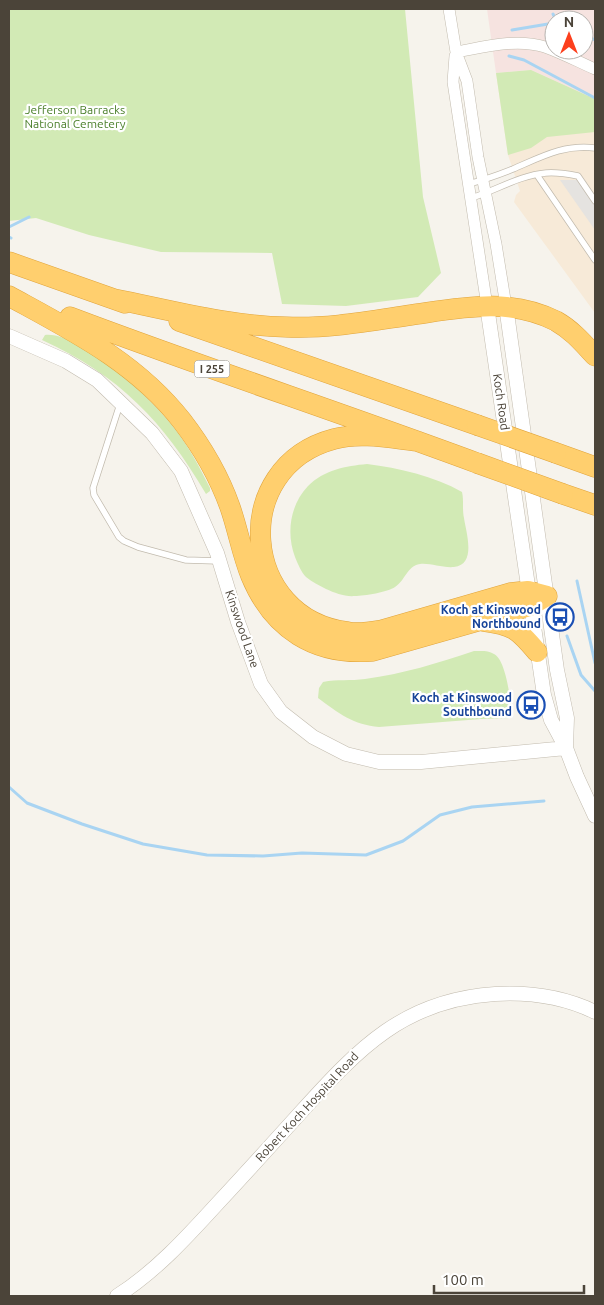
<svg xmlns="http://www.w3.org/2000/svg" width="604" height="1305" font-family="Ubuntu,sans-serif">
	<style>
		.commercial { fill: #f7ead8 }
		.medical { fill: #f6e3e0; fill-rule: evenodd }
		.green { fill: #d2eab5 }
		.parking { fill: #e5e3e0 }
		.lines { fill: none; stroke-linecap: round; stroke-linejoin: round }
		.stream { stroke: #a9d4f2; stroke-width: 3 }
		.service-casing { stroke: #c2bbae; stroke-width: 7 }
		.minor-casing { stroke: #c2bbae; stroke-width: 12 }
		.tertiary-casing { stroke: #c2bbae; stroke-width: 15 }
		.motorway-casing { stroke: #e0a43c; stroke-width: 21 }
		.service { stroke: #fff; stroke-width: 5.5 }
		.minor { stroke: #fff; stroke-width: 11 }
		.tertiary { stroke: #fff; stroke-width: 14 }
		.motorway { stroke: #ffcf6e; stroke-width: 20 }
		.motorway-bridge-casing { stroke: #e0a43c; stroke-width: 21; stroke-linecap: butt }
		.motorway-bridge { stroke: #ffcf6e; stroke-width: 20 }
		.labels { text-anchor: middle; stroke-width: 4.5; stroke-linejoin: round; paint-order: stroke }
		.shield { fill: #fff; stroke: #817c74; stroke-width: 1 }
		.shield-label { font-size: 11px; font-weight: bold; fill: #4b4439 }
		.park-label { font-size: 12px; fill: #4a7f2a; stroke: #fff }
		.street-label { font-size: 12px; fill: #4b4439; stroke: #fff }
		.transit-label { font-size: 12px; font-weight: bold; fill: #164399; stroke: #fff; text-anchor: end }
	</style>
	<rect width="100%" height="100%" fill="#f6f3ec"/>
	<path class="commercial" d="M 531,70 L 595,99 L 595,313 L 514,202 L 516,195 L 520,191 L 508,155 L 496,73 Z"/>
	<path class="medical" d="M 487,9 L 595,9 L 595,99 L 531,70 L 496,73 ZM 554,20 L 584,20 L 584,50 L 554,50 Z"/>
	<path class="green" d="M 9,9 L 405,9 L 423,197 L 441,273 L 418,297 L 346,306 L 282,304 L 272,253 L 161,252 L 89,235 L 36,218 L 9,221 Z
		M 531,70 L 595,99 L 595,132 L 547,137 L 531,148 L 508,155 L 496,73 Z
		M 45,335 C 81,331 154,401 175,429 C 189,447 200,468 210,488 L 210,491 L 206,494 C 164,422 119,375 42,340 Z
		M 367,464 C 399,468 434,476 462,492 C 464,501 462,509 464,518 C 466,532 477,565 454,567 C 442,568 431,563 420,564 C 407,566 405,581 395,587 C 388,592 364,596 355,596 C 345,597 335,593 326,589 C 319,585 312,582 306,577 C 301,572 298,564 295,557 C 286,533 290,505 308,486 C 324,470 346,466 367,464 Z
		M 474,651 C 481,651 488,650 494,654 C 506,660 510,698 512,711 L 511,718 L 481,719 L 379,727 C 354,725 338,713 318,698 L 319,688 L 323,682 C 337,679 351,681 365,679 C 403,674 438,663 474,651 Z"/>
	<path class="parking" d="M 560,180 L 585,180 L 595,195 L 595,230 Z"/>
	<g class="lines">
		<path class="stream" d="M 553,14 L 556,20
			M 512,30 L 554,23
			M 584,34 L 595,40
			M 509,56 L 524,60 L 595,98
			M 9,227 L 29,217
			M 9,237 L 11,238
			M 577,581 L 595,663
			M 567,636 L 581,675 L 595,691
			M 9,787 L 27,803 L 82,824 L 143,844 L 207,855 L 263,856 L 302,853 L 366,855 L 403,841 L 440,815 L 472,807 L 544,801"/>
		<g class="service-casing">
			<path id="service" d="M 537,175 L 595,260
				M 468,184 C 484,180 498,175 513,169 C 541,157 564,144 595,148
				M 471,198 C 495,191 520,175 546,173 C 557,172 568,174 578,176 L 595,201
				M 120,404 L 93,488 L 94,495 L 119,537 L 124,541 L 138,547 L 186,560 L 218,561"/>
		</g>
		<g class="minor-casing">
			<path id="minor" d="M 449,9 L 456,52 L 467,81 L 478,157 L 496,244 L 506,306
				M 456,52 C 484,47 517,38 545,47 C 562,53 579,62 595,69
				M 455,56 L 453,82 L 487,306"/>
		</g>
		<g class="tertiary-casing">
			<path id="tertiary" d="M 487,306 L 544,695 L 551,720 L 566,748 L 577,777 L 595,816
				M 506,306 L 557,670 L 567,718 L 566,747
				M 9,336 L 66,361 L 97,380 L 152,433 L 181,471 L 217,553 L 238,622 L 261,684 L 281,712 L 313,737 L 346,754 L 379,762 L 421,762 L 566,748
				M 117,1296 C 155,1272 186,1238 217,1204 C 245,1174 273,1143 301,1112 C 359,1048 404,1000 495,994 C 530,992 564,997 595,1012"/>
		</g>
		<g class="motorway-casing">
			<path id="motorway" d="M 9,262 L 125,303
				M 9,296 C 73,331 136,362 182,421 C 202,447 219,476 230,507 C 238,530 242,554 251,576 C 273,629 315,656 373,651 L 530,606 L 547,596
				M 114,299 C 170,310 228,326 286,327 C 328,329 370,321 411,315 C 460,308 509,297 556,321 C 572,330 583,343 595,356
				M 70,317 C 205,368 342,413 477,463
				M 179,321 L 477,425
				M 417,441 C 390,438 360,432 334,439 C 228,467 240,619 348,632 C 359,634 370,632 382,630 L 510,593 L 528,591 L 547,596
				M 556,453 L 595,467
				M 563,494 L 595,505
				M 483,621 C 513,625 518,629 537,652"/>
		</g>
		<use href="#service" class="service"/>
		<use href="#minor" class="minor"/>
		<use href="#tertiary" class="tertiary"/>
		<use href="#motorway" class="motorway"/>
		<g class="motorway-bridge-casing">
			<path id="motorway-bridge" d="M 477,425 L 556,453
				M 477,463 L 563,494"/>
		</g>
		<use href="#motorway-bridge" class="motorway-bridge"/>
	</g>
	<defs>
		<g id="bus-ring" transform="scale(1.4375)"><circle r="9.5" fill="#fff" stroke="#1a4fb4" stroke-width="1.5"/><path d="M-5-6H5V4H4V6H2V4H-2V6H-4V4H-5ZM-3.5-4V0h7V-4ZM-3.5 1.2v1.5H-2V1.2ZM2 1.2v1.5H3.5V1.2Z" fill="#1a4fb4"/></g>
	</defs>
	<g fill-rule="evenodd">
		<use href="#bus-ring" x="560" y="617"/>
		<use href="#bus-ring" x="531" y="705"/>
	</g>
	<g class="labels">
		<rect class="shield" x="194.5" y="360.5" width="35" height="17" rx="4"/>
		<g class="shield-label">
			<text x="212" y="373">I 255</text>
		</g>
		<g class="park-label">
			<text x="75" y="114">Jefferson Barracks<tspan x="75" dy="14">National Cemetery</tspan></text>
		</g>
		<g class="street-label">
			<text transform="translate(501 402) rotate(82)" y="4">Koch Road</text>
			<text transform="translate(242 629) rotate(71)" y="4">Kinswood Lane</text>
			<text transform="translate(307 1107) rotate(-47)" y="4">Robert Koch Hospital Road</text>
		</g>
		<g class="transit-label">
			<text x="541" y="614">Koch at Kinswood<tspan x="541" dy="14">Northbound</tspan></text>
			<text x="512" y="702">Koch at Kinswood<tspan x="512" dy="14">Southbound</tspan></text>
		</g>
	</g>
	<rect width="604" height="1305" fill="none" stroke="#4b4439" stroke-width="20"/>
	<g transform="translate(569 35)"><circle r="24" fill="#ffffff" stroke="#b7b4b0"/>
	<path d="M0-4L9 19L0 12L-9 19Z" fill="#fc3f1d"/>
	<text y="-8" font-size="14" font-weight="bold" text-anchor="middle" fill="#4b4439">N</text>
	</g>
	<path d="M434 1285v8h150v-8" fill="none" stroke="#4b4439" stroke-width="2.5"/>
	<text x="442" y="1285" font-size="15" fill="#4b4439" stroke="#ffffff" stroke-width="4" paint-order="stroke">100 m</text>
</svg>
